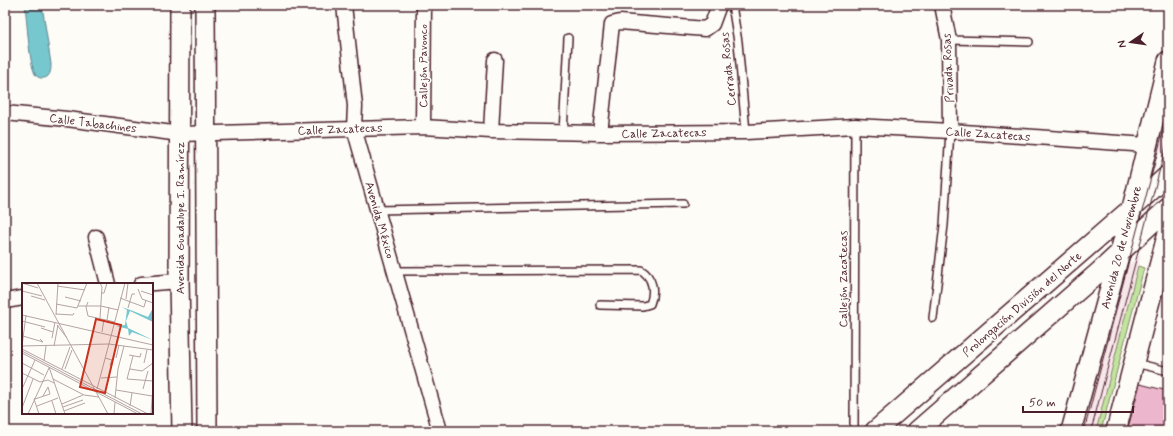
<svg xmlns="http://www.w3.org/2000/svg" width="1173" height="436" font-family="Mynerve,sans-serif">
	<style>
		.built { fill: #f8e7ea }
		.green { fill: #c1e59f; stroke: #868265 }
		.water { fill: #76c7ce; stroke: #64848d }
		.building { fill: #ecb6cd; stroke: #4a1f2b }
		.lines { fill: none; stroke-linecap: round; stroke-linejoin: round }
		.service-casing { stroke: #4a1f2b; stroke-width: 10 }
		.minor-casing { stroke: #4a1f2b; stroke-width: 17 }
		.secondary-casing { stroke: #4a1f2b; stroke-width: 22 }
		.service { stroke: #fdfcf7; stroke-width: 7 }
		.minor { stroke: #fdfcf7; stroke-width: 14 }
		.secondary { stroke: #fdfcf7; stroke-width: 19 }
		.tram { stroke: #4a1f2b; stroke-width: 1 }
		.labels { text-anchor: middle; stroke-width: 3; stroke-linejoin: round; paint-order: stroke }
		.street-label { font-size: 12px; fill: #4a1f2b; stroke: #fdfcf7 }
		.inset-road { fill: none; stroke: #b5a4a5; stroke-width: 1 }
		.view { fill: #c8321e; fill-opacity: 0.15; stroke: #c8321e; stroke-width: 2 }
		.inset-edge { fill: none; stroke: #4a1f2b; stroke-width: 2 }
	</style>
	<rect width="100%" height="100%" fill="#fdfcf7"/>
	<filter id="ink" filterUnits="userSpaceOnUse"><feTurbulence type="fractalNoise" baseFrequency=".025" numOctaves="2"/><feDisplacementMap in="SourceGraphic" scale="8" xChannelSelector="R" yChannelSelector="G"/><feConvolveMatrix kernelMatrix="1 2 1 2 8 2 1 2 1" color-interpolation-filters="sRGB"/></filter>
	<g filter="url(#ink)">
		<path class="built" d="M 1168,89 L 1168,145 L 1151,160 Z
			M 1141,254 L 1096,431 L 1079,431 L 1120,273 Z"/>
		<path class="green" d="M 1138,266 L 1144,268 L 1101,431 L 1096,431 Z"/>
		<path class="water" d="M 25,5 L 42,5 L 51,64 C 51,68 51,73 48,76 C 44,80 37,78 35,74 C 29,62 27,21 25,5 Z"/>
		<path class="building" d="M 1140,384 L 1168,391 L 1168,431 L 1127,431 Z"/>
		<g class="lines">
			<g class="service-casing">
				<path id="service" d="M 732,5 L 738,42 L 746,132
					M 949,40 L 1029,42
					M 563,133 L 568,38
					M 377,210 L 683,204
					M 394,271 L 641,270 C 653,277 655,292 650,304 L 643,306 L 600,305
					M 933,318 L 944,225 L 950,131
					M 1135,363 L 1168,371
					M 854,431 L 855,126"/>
			</g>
			<g class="minor-casing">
				<path id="minor" d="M 344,5 L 355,106 L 354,128 L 440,431
					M 942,5 L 949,40 L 950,131
					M 5,113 L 67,119 L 180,134 L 423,127 L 491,131 L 600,133 L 746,132 L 855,126 L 950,131 L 1147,145
					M 423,127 L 424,5
					M 491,131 L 495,60
					M 600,133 L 612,24 L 620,22 L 705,29 L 712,24 L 719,5
					M 96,237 L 108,284
					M 141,284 L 179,281
					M 5,301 L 23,298"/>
			</g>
			<g class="secondary-casing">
				<path id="secondary" d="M 180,5 L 179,281 L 182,431
					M 205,5 L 207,431
					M 875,431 L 1132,208 L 1168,175
					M 917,431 L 1099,272 L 1168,208
					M 1071,431 L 1132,208 L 1168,61
					M 1116,431 L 1168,232"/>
			</g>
			<use href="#service" class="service"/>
			<use href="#minor" class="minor"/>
			<use href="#secondary" class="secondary"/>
			<path class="tram" d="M 1084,431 L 1168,113
				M 1091,431 L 1168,138"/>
		</g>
	</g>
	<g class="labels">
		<g class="street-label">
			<text transform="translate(423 66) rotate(-90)" y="4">Callejón Pavonco</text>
			<text transform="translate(948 68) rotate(-93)" y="4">Privada Rosas</text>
			<text transform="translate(728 69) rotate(-96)" y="4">Cerrada Rosas</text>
			<text transform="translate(93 123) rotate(7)" y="4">Calle Tabachines</text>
			<text transform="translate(340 129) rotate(-2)" y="4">Calle Zacatecas</text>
			<text transform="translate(664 133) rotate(-1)" y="4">Calle Zacatecas</text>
			<text transform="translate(988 134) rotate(4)" y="4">Calle Zacatecas</text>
			<text transform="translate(180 218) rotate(-90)" y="4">Avenida Guadalupe I. Ramírez</text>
			<text transform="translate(380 220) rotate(74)" y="4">Avenida México</text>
			<text transform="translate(1121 247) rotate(-75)" y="4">Avenida 20 de Noviembre</text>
			<text transform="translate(843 279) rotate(-90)" y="4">Callejón Zacatecas</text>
			<text transform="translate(1022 304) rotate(-41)" y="4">Prolongación División del Norte</text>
		</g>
	</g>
	<g transform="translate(22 283)">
		<rect width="131" height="131" fill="#fdfcf7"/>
		<path d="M 100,24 L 111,28 L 126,34 L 131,25 L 131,39 L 108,28 L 104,38 L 106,45 L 131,57 L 110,49 L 107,53 L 106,46 L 94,43 L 103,42 L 105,27 Z" fill="#76c7ce"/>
		<path class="inset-road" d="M 0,0 L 16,5M 15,0 L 86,131M 78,0 L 80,4 L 78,35M 35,3 L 63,7M 116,6 L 120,16 L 131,20M 0,8 L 20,13M 119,8 L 131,12M 79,10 L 82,10 L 85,0M 9,13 L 23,17M 43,14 L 59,18M 98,15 L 122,24 L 124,17M 104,16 L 106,0M 66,19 L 64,24 L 66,33 L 93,39M 34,21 L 55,25 L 65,0M 56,23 L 79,23 L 96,27M 106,25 L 110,11 L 113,11M 34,31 L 51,32 L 52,30M 0,32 L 131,62M 34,32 L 36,0M 85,37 L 87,24M 0,38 L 23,44M 35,42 L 45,55M 19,45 L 31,49M 80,49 L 82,36M 1,53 L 21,59 L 18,56M 30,55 L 33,39M 0,63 L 87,61 L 131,67M 0,63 L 4,32M 32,63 L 36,42M 0,66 L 126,131M 0,68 L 120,131M 0,70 L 116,131M 107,72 L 118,74 L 119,70M 111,73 L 105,96 L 131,98M 83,75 L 90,77 L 88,82 L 90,84M 94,75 L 97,62M 22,78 L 24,63M 0,80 L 22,92M 122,80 L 125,67M 27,84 L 43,131M 40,86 L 48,64M 43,86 L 50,67M 108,86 L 120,88 L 131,80M 0,90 L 18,99 L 26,97 L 32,100M 79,95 L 95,94M 31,96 L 62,112 L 77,114M 0,106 L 13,77M 75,106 L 103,0M 121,106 L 126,88M 94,107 L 130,113M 12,115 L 13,116 L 28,111 L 26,104 L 21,113M 93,115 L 96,86 L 102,63M 12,116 L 17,131M 30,118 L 34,131M 40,121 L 61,112M 15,123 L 36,115M 108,123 L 110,110M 41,124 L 61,117M 0,125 L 11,96M 42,128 L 63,120M 6,131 L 27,85M 92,131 L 93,119M 129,131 L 131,102"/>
		<path class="view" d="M 74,36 L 99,42 L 83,110 L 58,104 Z"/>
		<rect width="131" height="131" class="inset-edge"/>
	</g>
	<rect width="1173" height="436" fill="none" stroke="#fdfcf7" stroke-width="20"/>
	<rect x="10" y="10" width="1153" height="416" fill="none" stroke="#4a1f2b" stroke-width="1.5" filter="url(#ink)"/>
	<g transform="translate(1131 42) rotate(257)" stroke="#fdfcf7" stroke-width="3" paint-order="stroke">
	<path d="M0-3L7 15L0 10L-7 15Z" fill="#4a1f2b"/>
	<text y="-6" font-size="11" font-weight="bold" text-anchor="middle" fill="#4a1f2b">N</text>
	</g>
	<path d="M1023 406v6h110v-6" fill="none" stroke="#4a1f2b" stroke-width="2"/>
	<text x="1029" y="406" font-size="12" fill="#4a1f2b" stroke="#fdfcf7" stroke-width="3" paint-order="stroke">50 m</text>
</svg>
